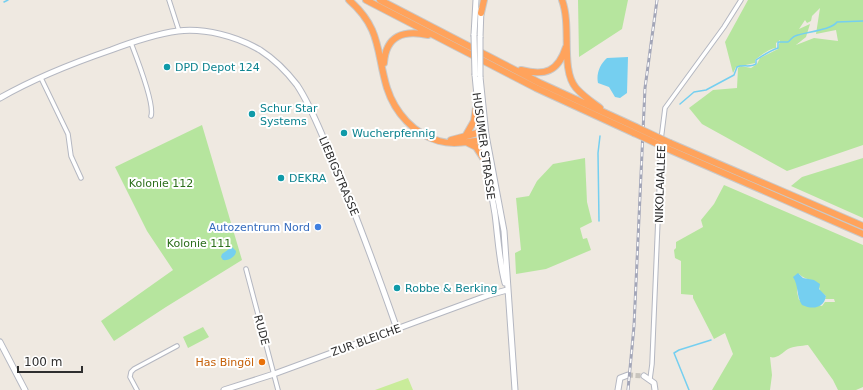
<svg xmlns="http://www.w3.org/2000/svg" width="863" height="390" font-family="'DejaVu Sans',sans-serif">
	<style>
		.green { fill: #b6e59e; fill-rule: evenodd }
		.pitch { fill: #c9ec9a }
		.water { fill: #75cff0 }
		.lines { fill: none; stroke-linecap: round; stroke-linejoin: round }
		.stream { stroke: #75cff0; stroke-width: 1.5 }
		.secondary-tunnel { stroke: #c8c4bd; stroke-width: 5; stroke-dasharray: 5 2.5; stroke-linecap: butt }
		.street-casing { stroke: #b4b7c1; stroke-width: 5.5 }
		.secondary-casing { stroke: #b4b7c1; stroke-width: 7 }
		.highway-casing { stroke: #c9c9c9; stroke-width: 8 }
		.street { stroke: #fff; stroke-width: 3.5 }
		.secondary { stroke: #fff; stroke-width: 5 }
		.highway { stroke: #ffa35c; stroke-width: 6 }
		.rail-casing { stroke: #a3a6b8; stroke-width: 3 }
		.rail { stroke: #fff; stroke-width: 1.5; stroke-dasharray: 4.5; stroke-linecap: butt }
		.secondary-bridge-casing { stroke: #b4b7c1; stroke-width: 7; stroke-linecap: butt }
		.highway-bridge-casing { stroke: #c9c9c9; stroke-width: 8; stroke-linecap: butt }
		.secondary-bridge { stroke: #fff; stroke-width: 5 }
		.highway-bridge { stroke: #ffa35c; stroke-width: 6 }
		.culture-dot { fill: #0f9aa8; stroke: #fff; stroke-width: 1.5 }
		.shop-dot { fill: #3f7fe0; stroke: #fff; stroke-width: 1.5 }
		.food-dot { fill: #e8710a; stroke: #fff; stroke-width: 1.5 }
		.labels { text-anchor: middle; stroke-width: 4; stroke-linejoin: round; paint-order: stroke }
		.culture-label { font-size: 11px; fill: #0d838f; stroke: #fff; text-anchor: start }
		.street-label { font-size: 11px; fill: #2e2e2e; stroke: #fff }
		.park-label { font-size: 11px; fill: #2c6e1b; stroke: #fff }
		.shop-label { font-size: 11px; fill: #366cbe; stroke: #fff; text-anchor: end }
		.food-label { font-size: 11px; fill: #c56008; stroke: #fff; text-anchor: end }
	</style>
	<rect width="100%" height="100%" fill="#efe9e1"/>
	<path class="green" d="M 578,0 L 628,0 L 622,29 L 579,57 Z
		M 748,0 L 863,0 L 863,145 L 787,171 L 702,124 L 689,108 L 713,90 L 737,88 L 738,68 L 741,66 L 751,68 L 757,64 L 760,58 L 778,49 L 780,40 L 776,43 L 776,48 C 770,48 760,56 755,60 L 755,63 L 736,67 L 733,73 L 725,42 ZM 820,8 L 816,34 L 836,30 L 838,41 L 814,38 L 796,45 L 806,37 L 810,24 L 799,29 L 805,20 L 807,23 L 811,21 L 812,16 Z
		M 202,125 L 242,260 L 166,307 L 114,341 L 101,321 L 173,270 L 147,231 L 115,167 Z
		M 585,158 L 587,202 L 592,222 L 580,228 L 583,239 L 587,238 L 591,250 L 546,269 L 516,274 L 515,253 L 521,250 L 516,198 L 529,196 L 537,181 L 553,164 Z
		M 863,158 L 863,218 L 791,186 L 802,177 Z
		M 724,185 L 863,245 L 863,387 L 856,390 L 838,390 L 833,380 L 808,345 C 801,346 794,346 788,349 C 782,353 777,359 770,357 L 772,375 L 770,390 L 712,390 L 733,354 L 725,333 L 714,339 L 693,298 L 693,295 L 681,294 L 681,261 L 675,258 L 674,250 L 676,248 L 676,242 L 703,227 L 701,220 L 714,204 ZM 799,274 C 806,281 819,279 820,291 L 826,296 L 825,299 L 834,299 L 835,302 L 825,302 L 822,306 L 799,300 L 797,292 Z
		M 203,327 L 209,337 L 188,348 L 183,337 Z"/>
	<path class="pitch" d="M 408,378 L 413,390 L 375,390 Z"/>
	<path class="water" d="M 628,57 L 627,93 L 620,98 L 615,97 L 609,87 L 598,83 C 596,74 600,64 607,58 Z
		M 232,247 L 236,251 C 236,257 228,261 223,260 L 221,257 L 222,254 Z
		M 798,273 L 803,278 L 814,280 L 820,284 L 819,289 L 826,296 C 824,308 813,310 802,305 C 796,296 799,286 793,277 Z"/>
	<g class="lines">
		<path class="stream" d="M 4,2 L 8,0
			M 680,104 L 694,92 L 706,90 L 734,75 L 737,67 C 743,64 750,68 756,64 L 756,60 C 762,56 772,50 778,48 L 778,42 L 788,42 C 791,40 792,37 795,36 C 805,32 832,30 837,22 L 863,21
			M 599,221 L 598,153 L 600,136
			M 689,390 L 674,353 L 679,350 L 711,340"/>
		<path class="secondary-tunnel" d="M 628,375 L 644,376"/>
		<g class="street-casing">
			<path id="street" d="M 169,0 L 179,31
				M 131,43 C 136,56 155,104 151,116
				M 41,78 L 68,134 L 71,156 L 81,178
				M 661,140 L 665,108 L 724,27 L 741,0
				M 246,269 L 278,390
				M 650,379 L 652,364 L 661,146
				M 137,390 L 130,377 L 131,372 L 134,369 L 177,346"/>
		</g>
		<g class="secondary-casing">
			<path id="secondary" d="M 474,35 L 476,0
				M 480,37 L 481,9
				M 475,75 C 479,122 487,168 495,214 C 498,237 499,261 505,283
				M 480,77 L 486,135 L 504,231 L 515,390
				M 0,98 C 35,78 73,63 111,50 C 132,42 156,34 178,31 C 205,28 236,36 260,50 C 274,59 287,72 297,85 C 311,106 320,131 330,153 C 355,211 376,269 397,329
				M 0,342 L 25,390
				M 644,376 L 654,383 L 655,390
				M 224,390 L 274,374 L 489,295 L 507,290
				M 618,390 L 620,378 L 628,375"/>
		</g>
		<g class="highway-casing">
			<path id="highway" d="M 349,0 C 382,29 376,52 387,88 C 395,113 414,134 439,141 C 452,145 468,142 482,140
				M 366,0 L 536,88 L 634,133
				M 380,0 L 540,83 L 636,127
				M 562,0 C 572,27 560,69 576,88 C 583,96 592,102 600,108
				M 481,13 L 484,0
				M 384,63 C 386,35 404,30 428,35
				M 521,70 C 545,76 558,72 566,47
				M 466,135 L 474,121 L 477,101
				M 451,140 L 481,132
				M 468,143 L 476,147 L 485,161
				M 670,143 L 863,226
				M 668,149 L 863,234"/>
		</g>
		<use href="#street" class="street"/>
		<use href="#secondary" class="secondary"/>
		<use href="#highway" class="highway"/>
		<g class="rail-casing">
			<path id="rail" d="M 628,390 L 634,326 L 645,88 L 657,0"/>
		</g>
		<use href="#rail" class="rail"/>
		<g class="secondary-bridge-casing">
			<path id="secondary-bridge" d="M 474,35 L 475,75
				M 480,37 L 480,77"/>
		</g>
		<g class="highway-bridge-casing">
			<path id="highway-bridge" d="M 636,127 L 670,143
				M 634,133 L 668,149"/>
		</g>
		<use href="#secondary-bridge" class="secondary-bridge"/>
		<use href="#highway-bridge" class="highway-bridge"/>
	</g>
	<g class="culture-dot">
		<circle cx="167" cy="67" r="4"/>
		<circle cx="252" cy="114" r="4"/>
		<circle cx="344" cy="133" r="4"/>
		<circle cx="281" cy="178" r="4"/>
		<circle cx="397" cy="288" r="4"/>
	</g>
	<circle class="shop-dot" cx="318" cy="227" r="4"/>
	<circle class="food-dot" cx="262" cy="362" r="4"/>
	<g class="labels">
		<g class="culture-label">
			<text x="175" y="71">DPD Depot 124</text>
			<text x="260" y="112">Schur Star<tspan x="260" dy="13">Systems</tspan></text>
			<text x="352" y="137">Wucherpfennig</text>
			<text x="289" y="182">DEKRA</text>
			<text x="405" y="292">Robbe &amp; Berking</text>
		</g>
		<g class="street-label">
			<text transform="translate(484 146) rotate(82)" y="4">HUSUMER STRASSE</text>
			<text transform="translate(339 176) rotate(67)" y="4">LIEBIGSTRASSE</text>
			<text transform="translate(660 184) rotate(-88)" y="4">NIKOLAIALLEE</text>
			<text transform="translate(262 330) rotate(75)" y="4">RUDE</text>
			<text transform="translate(366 340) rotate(-20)" y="4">ZUR BLEICHE</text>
		</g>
		<g class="park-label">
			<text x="161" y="187">Kolonie 112</text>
			<text x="199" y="247">Kolonie 111</text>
		</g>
		<g class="shop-label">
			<text x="310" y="231">Autozentrum Nord</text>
		</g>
		<g class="food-label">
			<text x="254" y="366">Has Bingöl</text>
		</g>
	</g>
	<path d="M18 366v6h64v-6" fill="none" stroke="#2e2e2e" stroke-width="2"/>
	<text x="24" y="366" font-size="12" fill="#2e2e2e" stroke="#ffffff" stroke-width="3" paint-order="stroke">100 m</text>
</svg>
